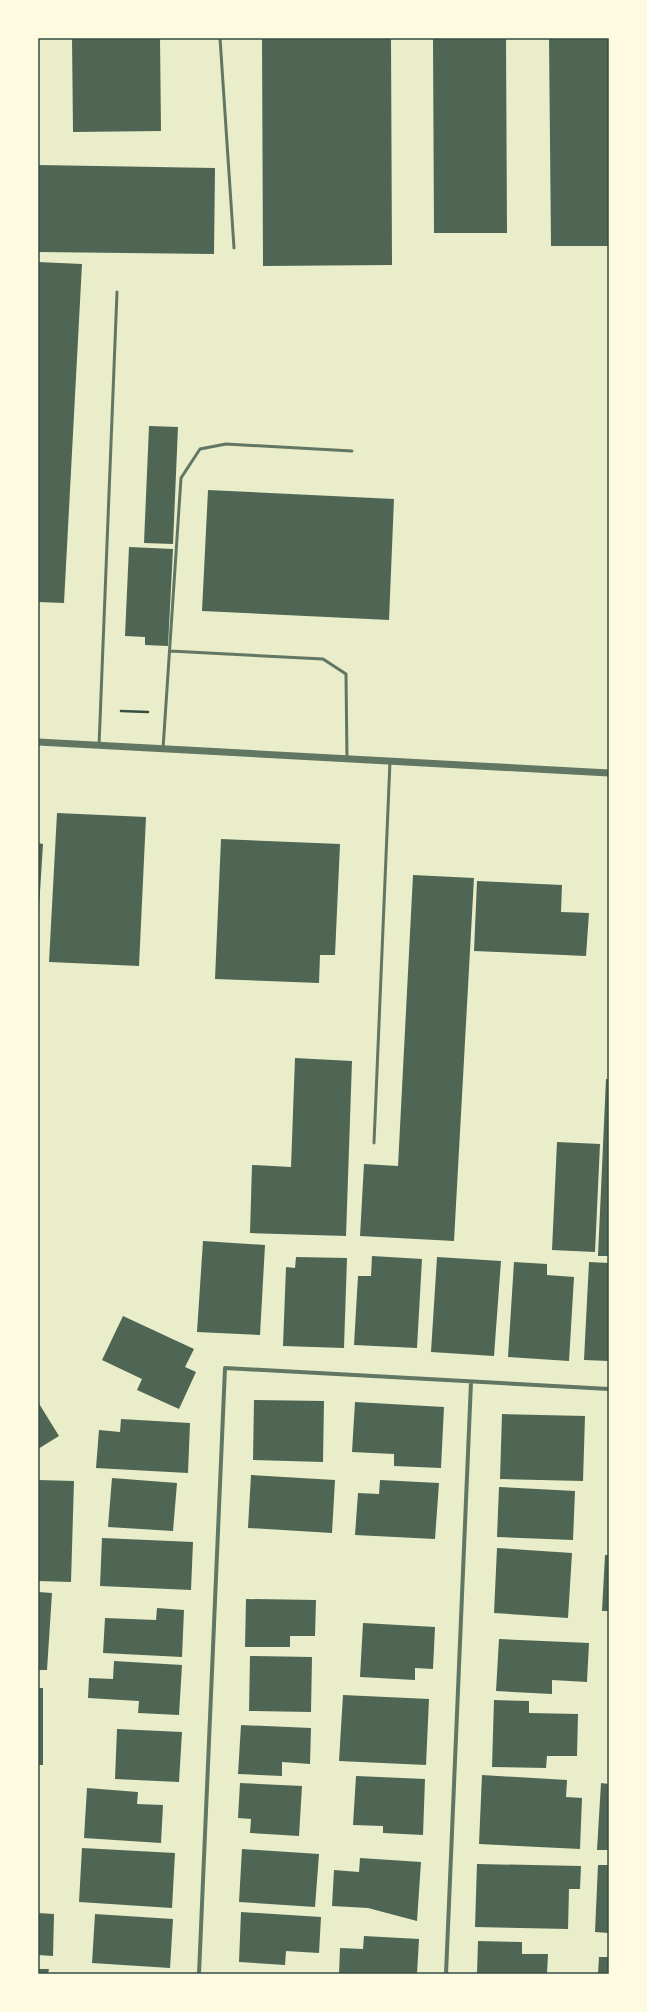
<svg xmlns="http://www.w3.org/2000/svg" width="647" height="2012" font-family="'DejaVu Sans',sans-serif">
	<style>
		.building { fill: #4f6655 }
		.lines { fill: none; stroke-linecap: round; stroke-linejoin: round }
		.path { stroke: #344e41; stroke-width: 2.5 }
		.service { stroke: #617663; stroke-width: 3 }
		.minor { stroke: #617663; stroke-width: 4 }
		.tertiary { stroke: #617663; stroke-width: 7 }
		.neatline { fill: none; stroke: #344e41; stroke-width: 1.5 }
	</style>
	<rect width="100%" height="100%" fill="#e9edc9"/>
	<path class="building" d="M 72,38 L 160,38 L 161,131 L 73,132 Z
		M 262,38 L 391,38 L 392,265 L 263,266 Z
		M 433,38 L 506,38 L 507,233 L 434,233 Z
		M 549,38 L 609,38 L 609,246 L 551,246 Z
		M 38,165 L 215,168 L 214,254 L 38,252 Z
		M 38,262 L 82,264 L 64,603 L 38,602 Z
		M 149,426 L 178,427 L 173,544 L 144,543 Z
		M 208,490 L 394,499 L 389,620 L 202,611 Z
		M 129,547 L 173,549 L 168,646 L 145,645 L 145,637 L 125,636 Z
		M 57,813 L 146,817 L 139,966 L 49,962 Z
		M 221,839 L 340,844 L 335,955 L 320,955 L 319,983 L 215,979 Z
		M 38,843 L 43,844 L 39,908 L 38,908 Z
		M 413,875 L 474,878 L 454,1241 L 360,1236 L 364,1164 L 398,1166 Z
		M 477,881 L 562,885 L 561,912 L 589,913 L 586,956 L 474,951 Z
		M 295,1058 L 352,1061 L 346,1236 L 250,1233 L 252,1165 L 291,1167 Z
		M 606,1079 L 609,1079 L 609,1256 L 598,1256 Z
		M 557,1142 L 600,1144 L 595,1252 L 552,1250 Z
		M 203,1241 L 265,1245 L 260,1335 L 197,1332 Z
		M 372,1256 L 422,1259 L 417,1348 L 354,1345 L 358,1276 L 371,1276 Z
		M 296,1257 L 347,1258 L 344,1348 L 283,1346 L 286,1267 L 295,1268 Z
		M 437,1257 L 501,1261 L 494,1356 L 431,1352 Z
		M 514,1262 L 547,1264 L 547,1275 L 574,1277 L 569,1361 L 508,1357 Z
		M 589,1262 L 609,1263 L 609,1361 L 584,1360 Z
		M 123,1316 L 194,1349 L 185,1367 L 196,1372 L 179,1409 L 137,1390 L 142,1379 L 102,1360 Z
		M 254,1400 L 324,1401 L 323,1462 L 253,1460 Z
		M 38,1402 L 59,1436 L 38,1449 Z
		M 355,1402 L 444,1407 L 441,1468 L 394,1466 L 394,1454 L 352,1452 Z
		M 502,1414 L 585,1416 L 583,1481 L 500,1479 Z
		M 121,1419 L 190,1423 L 188,1473 L 96,1468 L 99,1430 L 120,1432 Z
		M 251,1475 L 335,1480 L 332,1533 L 248,1528 Z
		M 112,1478 L 177,1483 L 173,1531 L 108,1527 Z
		M 38,1480 L 74,1481 L 71,1582 L 38,1581 Z
		M 380,1480 L 439,1483 L 435,1539 L 355,1535 L 358,1493 L 379,1494 Z
		M 499,1487 L 575,1491 L 573,1540 L 497,1537 Z
		M 102,1538 L 193,1542 L 191,1590 L 100,1586 Z
		M 497,1548 L 572,1553 L 568,1618 L 494,1613 Z
		M 605,1555 L 609,1555 L 609,1611 L 602,1611 Z
		M 38,1592 L 52,1593 L 47,1670 L 38,1670 Z
		M 246,1599 L 316,1600 L 315,1636 L 290,1636 L 290,1647 L 245,1647 Z
		M 157,1608 L 184,1610 L 182,1657 L 103,1653 L 105,1618 L 156,1620 Z
		M 363,1623 L 435,1627 L 433,1669 L 415,1668 L 415,1680 L 360,1677 Z
		M 499,1639 L 589,1643 L 587,1682 L 552,1680 L 552,1694 L 496,1691 Z
		M 250,1656 L 312,1657 L 311,1712 L 249,1711 Z
		M 114,1661 L 182,1665 L 179,1715 L 138,1713 L 139,1701 L 88,1698 L 89,1678 L 113,1679 Z
		M 38,1688 L 43,1688 L 43,1765 L 38,1765 Z
		M 343,1695 L 429,1699 L 426,1765 L 339,1761 Z
		M 494,1700 L 529,1701 L 529,1713 L 578,1714 L 577,1756 L 547,1756 L 546,1768 L 492,1767 Z
		M 241,1725 L 311,1728 L 310,1764 L 282,1762 L 282,1776 L 238,1774 Z
		M 117,1729 L 182,1732 L 179,1782 L 115,1779 Z
		M 482,1775 L 567,1780 L 566,1797 L 582,1798 L 580,1849 L 479,1844 Z
		M 356,1776 L 425,1779 L 423,1835 L 383,1833 L 383,1826 L 353,1825 Z
		M 240,1783 L 302,1786 L 299,1836 L 250,1833 L 251,1819 L 238,1818 Z
		M 601,1783 L 609,1784 L 609,1850 L 597,1850 Z
		M 87,1788 L 138,1792 L 137,1804 L 163,1805 L 161,1843 L 84,1838 Z
		M 82,1848 L 175,1853 L 172,1908 L 79,1902 Z
		M 242,1849 L 319,1854 L 315,1907 L 239,1902 Z
		M 360,1858 L 421,1862 L 417,1921 L 368,1908 L 332,1906 L 334,1870 L 359,1872 Z
		M 477,1864 L 581,1866 L 580,1889 L 569,1889 L 568,1929 L 475,1927 Z
		M 598,1865 L 609,1865 L 609,1933 L 595,1932 Z
		M 241,1912 L 321,1917 L 319,1953 L 286,1951 L 285,1965 L 239,1962 Z
		M 38,1913 L 54,1914 L 53,1956 L 38,1955 Z
		M 95,1914 L 173,1919 L 170,1968 L 92,1963 Z
		M 364,1936 L 419,1939 L 417,1974 L 339,1974 L 340,1948 L 363,1949 Z
		M 478,1941 L 522,1942 L 522,1954 L 548,1954 L 547,1974 L 477,1974 Z
		M 599,1957 L 609,1957 L 609,1974 L 598,1974 Z
		M 38,1969 L 49,1969 L 48,1974 L 38,1974 Z"/>
	<g class="lines">
		<path class="path" d="M 121,711 L 148,712"/>
		<path class="service" d="M 220,38 L 234,248
			M 170,651 L 323,659 L 346,674 L 347,759
			M 99,746 L 117,292
			M 163,749 L 181,478 L 200,449 L 226,444 L 352,451
			M 374,1143 L 390,761"/>
		<path class="minor" d="M 199,1974 L 225,1368 L 609,1389
			M 446,1974 L 471,1382"/>
		<path class="tertiary" d="M 38,742 L 609,773"/>
	</g>
	<rect width="647" height="2012" fill="none" stroke="#fefae0" stroke-width="78"/>
	<rect x="39" y="39" width="569" height="1934" class="neatline"/>
</svg>
